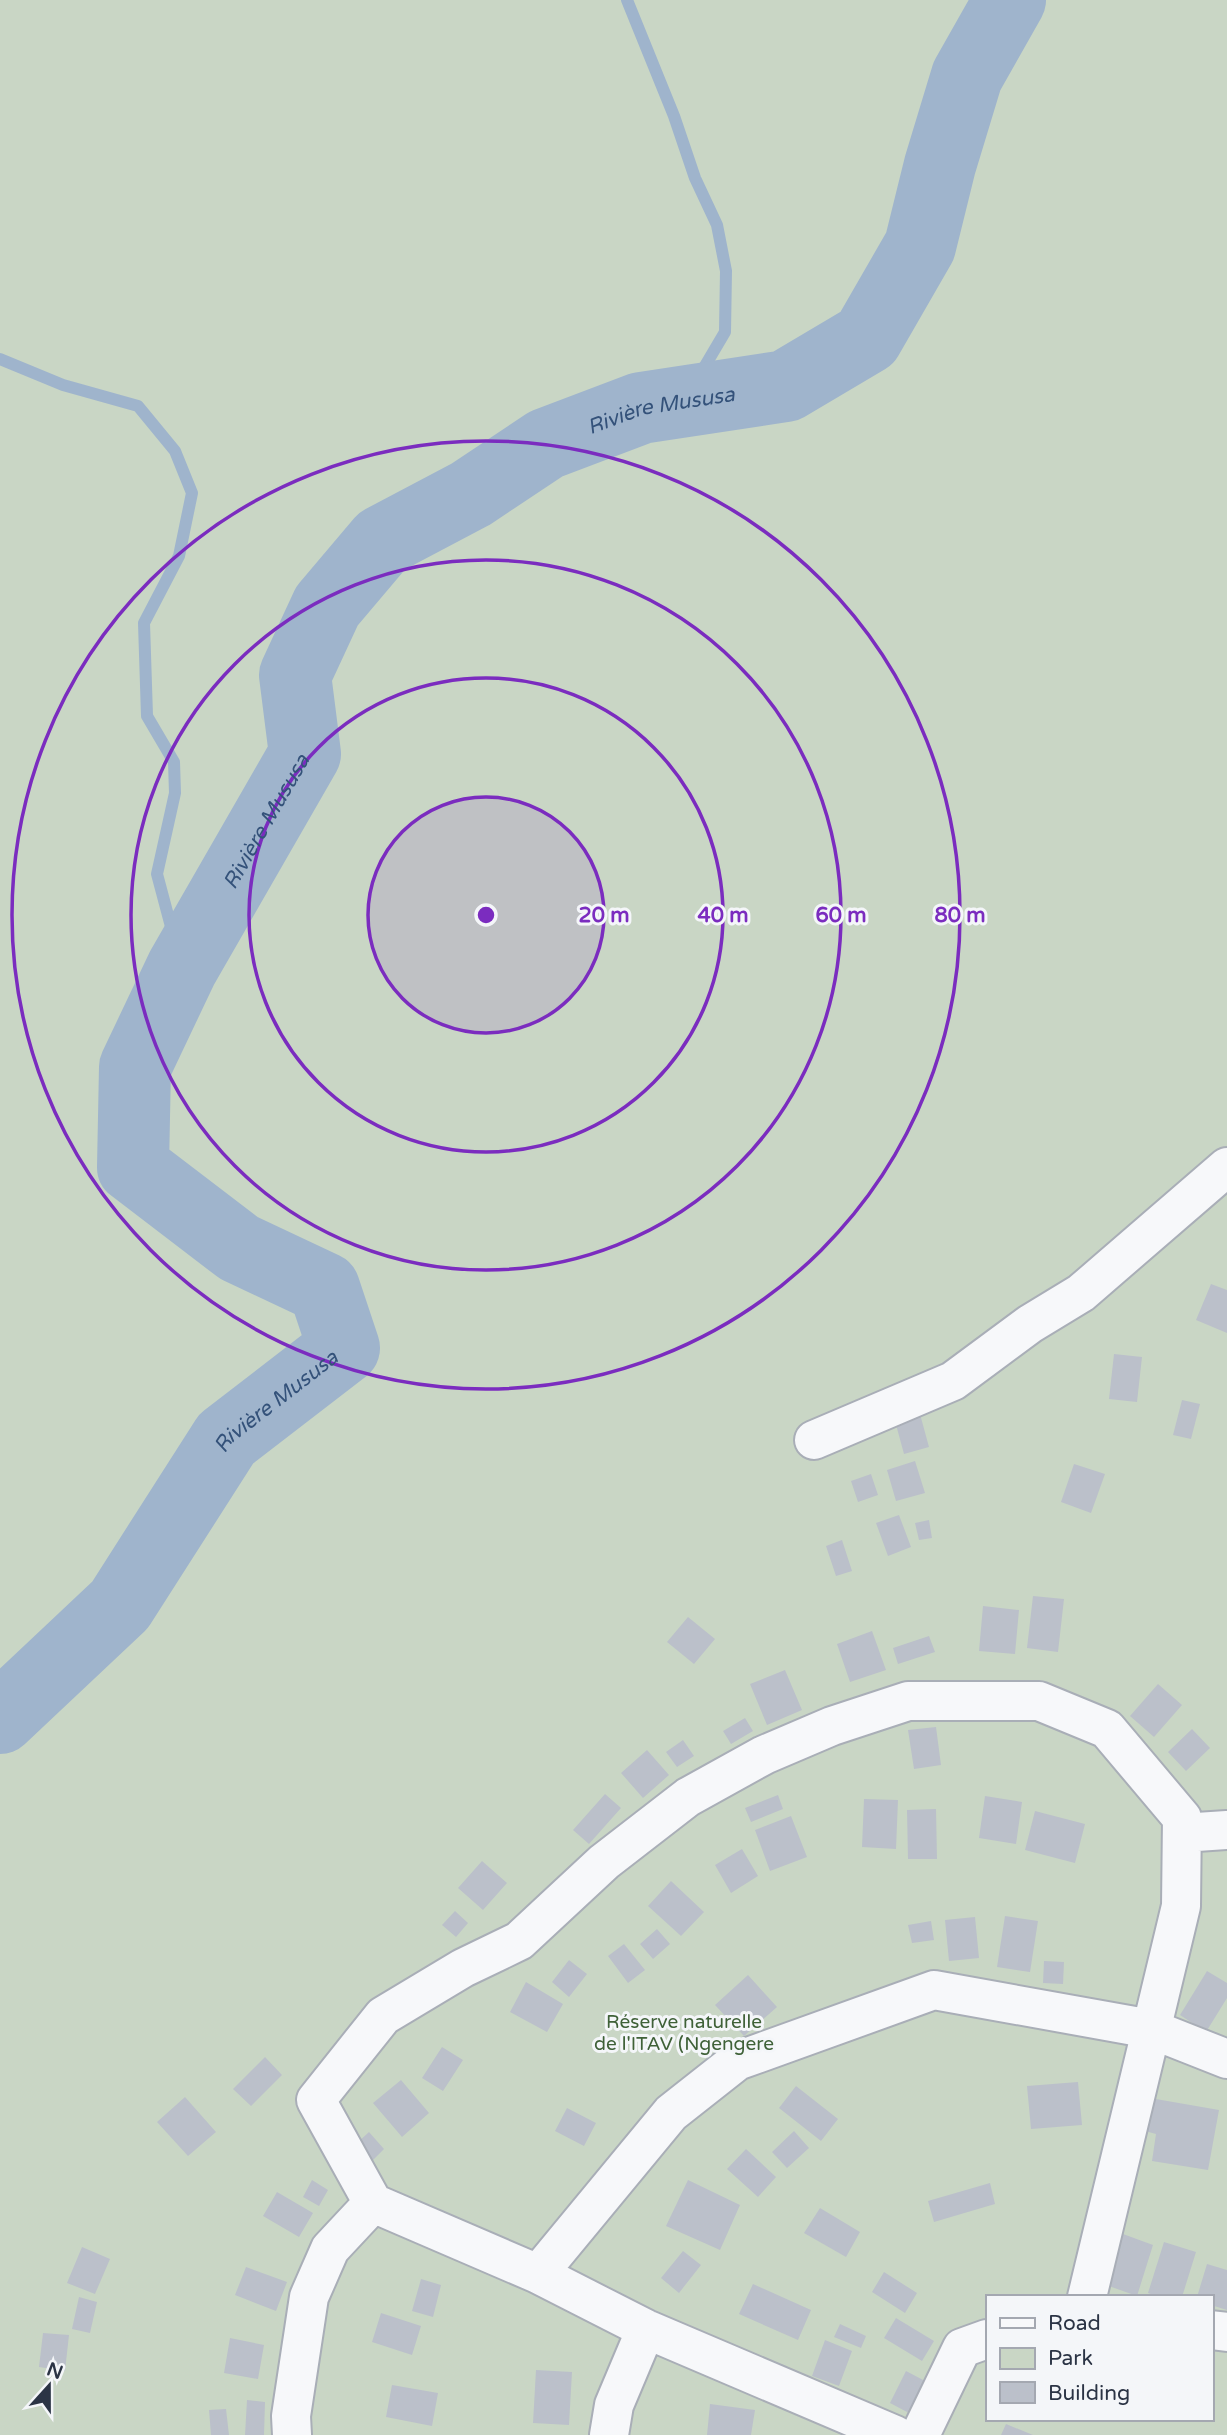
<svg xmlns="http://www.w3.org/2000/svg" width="1227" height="2435" font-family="'Varela Round',sans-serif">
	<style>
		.green { fill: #c9d6c5; fill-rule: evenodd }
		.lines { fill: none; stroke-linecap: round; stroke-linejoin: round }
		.stream { stroke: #9fb4cc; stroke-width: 12 }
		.river { stroke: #9fb4cc; stroke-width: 72 }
		.building { fill: #bbc0ca }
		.minor-casing { stroke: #a9aeb7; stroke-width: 42 }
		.minor { stroke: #f7f8fa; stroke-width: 38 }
		.ring { fill: none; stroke: #7b2cbf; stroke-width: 3.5 }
		.labels { text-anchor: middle; stroke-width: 6; stroke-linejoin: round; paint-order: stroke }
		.park-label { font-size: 19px; fill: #3f6138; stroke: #f4f6f9 }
		.water-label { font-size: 21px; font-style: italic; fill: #34527a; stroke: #f4f6f9 }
		.centre { fill: #7b2cbf; stroke: #f4f6f9; stroke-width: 3.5 }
		.ring-label { font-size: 21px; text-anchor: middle; font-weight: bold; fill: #7b2cbf; stroke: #f4f6f9; stroke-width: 6; stroke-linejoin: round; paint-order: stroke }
	</style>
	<rect width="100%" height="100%" fill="#e4e7ec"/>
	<path class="green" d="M 0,0 L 1227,0 L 1227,2435 L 0,2435 ZM 987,2297 L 1211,2297 L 1211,2419 L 987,2419 Z"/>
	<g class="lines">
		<path class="stream" d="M 627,0 L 674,116 L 695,178 L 717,225 L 726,271 L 725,332 L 702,371 L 641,408
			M 0,359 L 63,385 L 138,406 L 175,451 L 192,493 L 179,556 L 144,623 L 147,716 L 174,762 L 175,793 L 157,874 L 182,968"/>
		<path class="river" id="s1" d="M 0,1718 L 120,1605 L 226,1439 L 344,1348 L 324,1288 L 239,1248 L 133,1167 L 135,1067 L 182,968 L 305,754 L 295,675 L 327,606 L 382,541 L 471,494 L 546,444 L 641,408 L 786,386 L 867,338 L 920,246 L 940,165 L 967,76 L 1010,0"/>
	</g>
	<path class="building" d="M 1211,1284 L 1227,1290 L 1227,1333 L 1196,1320 Z
		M 1114,1354 L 1142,1357 L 1137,1402 L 1109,1399 Z
		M 1182,1400 L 1200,1404 L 1191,1439 L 1173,1435 Z
		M 920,1414 L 929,1447 L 904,1454 L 895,1421 Z
		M 915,1461 L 925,1493 L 896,1501 L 887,1470 Z
		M 1074,1464 L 1105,1474 L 1091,1513 L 1061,1502 Z
		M 871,1474 L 878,1495 L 858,1502 L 851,1481 Z
		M 899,1515 L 911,1547 L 888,1556 L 876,1523 Z
		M 929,1520 L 932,1538 L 919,1540 L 915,1523 Z
		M 842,1540 L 852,1571 L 836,1576 L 826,1546 Z
		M 1033,1596 L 1064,1599 L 1058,1652 L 1027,1648 Z
		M 983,1606 L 1019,1610 L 1015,1654 L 979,1651 Z
		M 688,1617 L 715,1639 L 694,1664 L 667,1642 Z
		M 872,1631 L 886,1670 L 850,1682 L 837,1644 Z
		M 929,1636 L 935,1652 L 898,1664 L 893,1648 Z
		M 785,1670 L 802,1710 L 767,1725 L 750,1684 Z
		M 1158,1684 L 1182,1705 L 1154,1737 L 1130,1716 Z
		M 745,1718 L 753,1731 L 731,1744 L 723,1731 Z
		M 936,1727 L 941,1765 L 914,1769 L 908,1730 Z
		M 1192,1729 L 1210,1748 L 1186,1771 L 1168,1752 Z
		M 683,1740 L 694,1756 L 677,1767 L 666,1752 Z
		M 647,1750 L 669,1775 L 643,1798 L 621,1773 Z
		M 605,1794 L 621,1808 L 589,1844 L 573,1830 Z
		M 778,1795 L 783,1809 L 751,1822 L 745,1808 Z
		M 985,1796 L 1022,1802 L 1016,1844 L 979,1838 Z
		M 864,1799 L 898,1800 L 896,1849 L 862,1847 Z
		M 936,1809 L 937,1859 L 908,1859 L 907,1810 Z
		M 1035,1811 L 1085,1824 L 1075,1863 L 1025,1850 Z
		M 791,1816 L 807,1857 L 770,1871 L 755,1830 Z
		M 742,1849 L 758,1876 L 731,1893 L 715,1865 Z
		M 482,1861 L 507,1883 L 483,1910 L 458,1888 Z
		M 671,1881 L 704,1912 L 681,1936 L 648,1906 Z
		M 455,1911 L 468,1923 L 456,1937 L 442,1925 Z
		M 1005,1916 L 1038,1921 L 1030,1972 L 997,1967 Z
		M 975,1917 L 979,1958 L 949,1961 L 945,1920 Z
		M 931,1921 L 934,1940 L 912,1943 L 908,1925 Z
		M 657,1929 L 670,1944 L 653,1959 L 640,1944 Z
		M 624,1944 L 645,1970 L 628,1983 L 608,1956 Z
		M 569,1960 L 587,1974 L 569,1997 L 552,1982 Z
		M 1044,1961 L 1064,1962 L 1063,1984 L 1043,1983 Z
		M 1207,1971 L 1227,1983 L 1227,1998 L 1206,2032 L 1180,2015 Z
		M 748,1975 L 777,2007 L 744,2036 L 715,2005 Z
		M 526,1982 L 563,2004 L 547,2032 L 510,2012 Z
		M 442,2047 L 463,2060 L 443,2091 L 422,2078 Z
		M 265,2057 L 282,2075 L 251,2106 L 233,2089 Z
		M 401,2080 L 429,2113 L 402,2137 L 373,2103 Z
		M 1078,2082 L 1082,2125 L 1031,2129 L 1027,2086 Z
		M 796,2086 L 838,2119 L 821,2141 L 779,2108 Z
		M 185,2097 L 216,2132 L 188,2156 L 157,2122 Z
		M 1150,2098 L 1219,2110 L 1208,2170 L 1152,2161 L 1156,2134 L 1145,2131 Z
		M 567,2108 L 596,2123 L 584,2146 L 555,2131 Z
		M 794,2131 L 809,2148 L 787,2168 L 772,2152 Z
		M 369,2132 L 384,2149 L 373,2160 L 357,2143 Z
		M 746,2149 L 776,2177 L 758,2197 L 727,2169 Z
		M 312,2180 L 328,2190 L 319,2206 L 303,2197 Z
		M 688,2180 L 740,2205 L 720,2250 L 666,2226 Z
		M 990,2183 L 995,2204 L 934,2222 L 928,2201 Z
		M 277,2192 L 313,2213 L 299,2237 L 263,2216 Z
		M 820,2208 L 860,2232 L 846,2257 L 804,2233 Z
		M 1123,2234 L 1153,2245 L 1137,2296 L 1106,2285 Z
		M 1164,2242 L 1196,2252 L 1182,2297 L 1159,2297 L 1148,2293 Z
		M 82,2247 L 110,2259 L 95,2294 L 67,2283 Z
		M 683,2251 L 701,2265 L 679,2293 L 661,2278 Z
		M 1207,2264 L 1227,2270 L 1227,2310 L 1211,2305 L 1211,2297 L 1197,2297 Z
		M 246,2267 L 287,2282 L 276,2311 L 235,2295 Z
		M 884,2272 L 917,2293 L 905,2313 L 872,2292 Z
		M 421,2279 L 441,2285 L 433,2317 L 412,2311 Z
		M 753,2284 L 811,2310 L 798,2340 L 739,2314 Z
		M 79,2297 L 97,2302 L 90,2333 L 72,2329 Z
		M 381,2313 L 421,2326 L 412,2355 L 372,2342 Z
		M 896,2318 L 934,2341 L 922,2361 L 884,2338 Z
		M 840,2324 L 866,2336 L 861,2348 L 834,2337 Z
		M 43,2333 L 69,2335 L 65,2371 L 39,2367 Z
		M 230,2338 L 264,2345 L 258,2379 L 224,2373 Z
		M 825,2340 L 852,2351 L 839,2386 L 812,2376 Z
		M 536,2370 L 572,2372 L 569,2425 L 533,2423 Z
		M 906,2371 L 925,2381 L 909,2413 L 890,2403 Z
		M 392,2385 L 438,2393 L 432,2426 L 386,2417 Z
		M 247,2400 L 265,2402 L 264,2435 L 245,2435 Z
		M 710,2404 L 755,2410 L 751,2435 L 707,2435 Z
		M 226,2409 L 229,2435 L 211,2435 L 209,2410 Z
		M 1006,2424 L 1033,2435 L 1001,2435 Z"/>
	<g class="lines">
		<g class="minor-casing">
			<path id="minor" d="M 814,1440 L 953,1381 L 1030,1324 L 1081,1293 L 1227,1167
				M 1182,1833 L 1227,1830
				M 373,2203 L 538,2274 L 646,2329 L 895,2435
				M 538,2274 L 671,2113 L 737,2061 L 934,1990 L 1151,2029 L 1227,2059
				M 1211,2330 L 1227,2332
				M 292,2435 L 291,2416 L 309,2297 L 330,2249 L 373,2203 L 316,2100 L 383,2016 L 463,1968 L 519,1941 L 604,1862 L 688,1797 L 764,1755 L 832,1726 L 908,1701 L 1039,1701 L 1107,1729 L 1182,1818 L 1181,1906 L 1087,2297
				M 609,2435 L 614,2405 L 646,2329
				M 920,2435 L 962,2348 L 987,2339"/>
		</g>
		<use href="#minor" class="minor"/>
	</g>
	<circle cx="486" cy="915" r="118" fill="#7b2cbf" fill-opacity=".12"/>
	<g class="ring">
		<circle cx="486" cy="915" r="118"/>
		<circle cx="486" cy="915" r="237"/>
		<circle cx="486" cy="915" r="355"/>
		<circle cx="486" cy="915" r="474"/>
	</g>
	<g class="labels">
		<g class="park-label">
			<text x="684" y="2028">Réserve naturelle<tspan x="684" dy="22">de l'ITAV (Ngengere</tspan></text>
		</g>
		<g class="water-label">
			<text dy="7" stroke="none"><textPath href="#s1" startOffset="1810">Rivière Mususa</textPath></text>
			<text dy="7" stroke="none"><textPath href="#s1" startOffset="1180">Rivière Mususa</textPath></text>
			<text dy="7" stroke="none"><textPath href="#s1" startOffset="424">Rivière Mususa</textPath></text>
		</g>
	</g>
	<circle cx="486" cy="915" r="10" class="centre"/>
	<g class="ring-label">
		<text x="604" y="922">20 m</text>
		<text x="723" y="922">40 m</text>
		<text x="841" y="922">60 m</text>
		<text x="960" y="922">80 m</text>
	</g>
	<rect x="986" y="2295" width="228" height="126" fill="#f4f6f9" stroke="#a4a8b1" stroke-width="2"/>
	<rect x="1000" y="2318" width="35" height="10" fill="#f7f8fa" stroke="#a4a8b1" stroke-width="2"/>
	<text x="1048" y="2330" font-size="21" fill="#2b3445">Road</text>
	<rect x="1000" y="2348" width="35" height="21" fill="#c9d6c5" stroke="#a4a8b1" stroke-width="2"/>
	<text x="1048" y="2365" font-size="21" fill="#2b3445">Park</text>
	<rect x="1000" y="2382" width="35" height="21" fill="#bbc0ca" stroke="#a4a8b1" stroke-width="2"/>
	<text x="1048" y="2400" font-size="21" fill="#2b3445">Building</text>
	<g transform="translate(49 2386) rotate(21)" stroke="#f4f6f9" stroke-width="5" paint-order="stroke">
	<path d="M0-5L12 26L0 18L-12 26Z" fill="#2b3445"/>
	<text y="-10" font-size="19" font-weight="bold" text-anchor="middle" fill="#2b3445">N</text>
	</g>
</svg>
